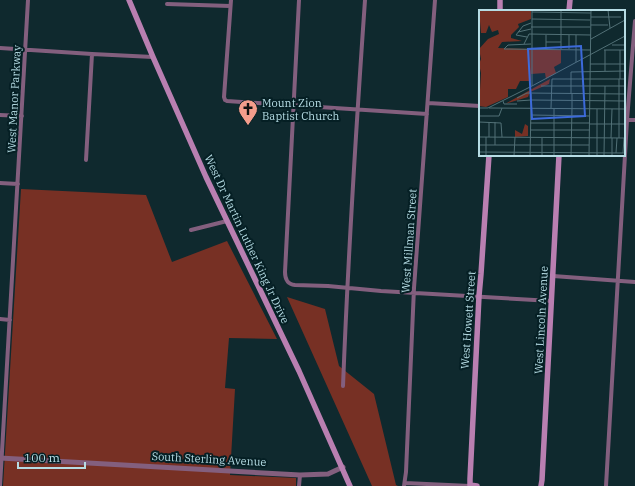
<svg xmlns="http://www.w3.org/2000/svg" width="635" height="486" font-family="'IBM Plex Serif',serif">
	<style>
		.green { fill: #773024 }
		.lines { fill: none; stroke-linecap: round; stroke-linejoin: round }
		.minor { stroke: #835f7e; stroke-width: 4 }
		.tertiary { stroke: #835f7e; stroke-width: 5 }
		.secondary { stroke: #b97fb1; stroke-width: 5.5 }
		.labels { text-anchor: middle; stroke-width: 4; stroke-linejoin: round; paint-order: stroke }
		.street-label { font-size: 11px; fill: #b6dce4; stroke: #051f24 }
		.poi-label { font-size: 11px; fill: #b6dce4; stroke: #051f24; text-anchor: start }
		.inset-road { fill: none; stroke: #527177; stroke-width: 1 }
		.view { fill: #3c6ada; fill-opacity: 0.15; stroke: #3c6ada; stroke-width: 2 }
		.inset-edge { fill: none; stroke: #b6dce4; stroke-width: 2 }
	</style>
	<rect width="100%" height="100%" fill="#0f292e"/>
	<path class="green" d="M 21,189 L 146,195 L 172,262 L 227,241 L 277,339 L 229,338 L 225,388 L 235,389 L 230,475 L 296,478 L 296,486 L 3,486 Z
		M 287,297 L 325,309 L 339,366 L 374,394 L 396,485 L 398,486 L 372,486 Z"/>
	<g class="lines">
		<path class="minor" d="M 231,0 L 224,97 L 225,100 L 227,101 L 427,114
			M 299,0 L 285,272 C 285,279 287,284 295,285 L 328,286 L 381,291 L 552,301
			M 167,4 L 230,6
			M 0,48 L 92,54 L 153,57
			M 428,103 L 480,106
			M 0,115 L 22,116
			M 624,120 L 635,120
			M 86,160 L 92,54
			M 0,183 L 18,184
			M 191,230 L 227,221
			M 553,276 L 635,282
			M 0,319 L 10,320
			M 343,386 C 348,257 356,129 365,0
			M 405,483 L 470,486
			M 0,486 L 28,0
			M 299,486 L 300,475
			M 404,486 L 406,472 L 414,288 L 435,0
			M 606,486 L 627,120 L 635,21"/>
		<path class="tertiary" d="M 0,458 L 300,475 L 328,474 L 343,467"/>
		<path class="secondary" d="M 129,0 L 153,57 L 206,177 L 299,371 L 350,486
			M 500,11 L 500,0
			M 569,11 L 570,0
			M 477,486 L 470,485 L 470,479 L 479,296 L 481,274 L 489,155
			M 541,486 L 542,480 L 559,155"/>
	</g>
	<defs>
		<g id="church-pin" transform="scale(1)"><path d="M0 17L-7.5 6A9.5 9.5 0 1 1 7.5 6Z" fill="#f49d8c" stroke="#051f24"/><path d="M-1.2-6h2.4v3.5h3.3v2.4h-3.3V6h-2.4V-.1h-3.3v-2.4h3.3Z" fill="#111"/></g>
	</defs>
	<g fill-rule="evenodd">
		<use href="#church-pin" x="248" y="109"/>
	</g>
	<g class="labels">
		<g class="street-label">
			<text transform="translate(14 99) rotate(-87)" y="4">West Manor Parkway</text>
			<text transform="translate(247 239) rotate(65)" y="4">West Dr Martin Luther King Jr Drive</text>
			<text transform="translate(409 241) rotate(-86)" y="4">West Millman Street</text>
			<text transform="translate(468 320) rotate(-86)" y="4">West Howett Street</text>
			<text transform="translate(541 320) rotate(-87)" y="4">West Lincoln Avenue</text>
			<text transform="translate(209 459) rotate(3)" y="4">South Sterling Avenue</text>
		</g>
		<g class="poi-label">
			<text x="262" y="107">Mount Zion<tspan x="262" dy="13">Baptist Church</tspan></text>
		</g>
	</g>
	<g transform="translate(479 10)">
		<rect width="146" height="146" fill="#0f292e"/>
		<path d="M 0,0 L 52,0 L 52,9 L 39,14 L 40,17 L 32,25 L 32,28 L 43,31 L 23,32 L 19,38 L 82,40 L 82,53 L 75,57 L 77,63 L 67,69 L 66,63 L 52,64 L 52,71 L 41,71 L 37,79 L 29,79 L 29,87 L 7,97 L 0,96 L 2,63 L 0,54 L 2,49 L 0,39 L 9,29 L 20,24 L 19,20 L 13,22 L 10,15 L 7,23 L 2,23 ZM 71,69 L 70,74 L 51,82 L 49,87 L 26,94 ZM 46,114 L 49,116 L 49,126 L 36,127 L 36,120 L 43,124 Z" fill="#773024"/>
		<path class="inset-road" d="M 53,0 L 53,76M 129,0 L 131,18M 53,2 L 112,3M 112,7 L 142,7M 53,9 L 111,10M 112,15 L 129,15M 52,17 L 111,17M 39,22 L 52,19M 48,27 L 37,25 L 44,16 L 52,13M 112,29 L 146,10M 67,32 L 82,32M 45,34 L 50,24 L 112,25M 133,35 L 146,35M 25,39 L 111,40M 25,39 L 29,35 L 52,34M 67,39 L 67,25M 82,39 L 82,0M 90,39 L 90,25M 125,40 L 146,40M 97,52 L 97,25M 111,54 L 146,54M 126,61 L 126,40M 141,69 L 141,40M 62,76 L 146,76M 92,84 L 92,62 L 146,61M 93,84 L 93,98M 38,88 L 48,83 L 146,84M 24,91 L 25,94 L 38,94M 38,91 L 52,90 L 52,84M 1,98 L 9,98 L 53,76 L 146,26M 10,98 L 146,99M 52,98 L 52,90 L 146,91M 72,98 L 73,69 L 146,69M 52,105 L 111,106M 0,106 L 20,106 L 23,98M 0,112 L 22,113 L 23,127M 51,113 L 111,113M 111,114 L 146,114M 51,120 L 111,120M 0,127 L 146,128M 10,127 L 10,112M 63,128 L 63,146M 132,128 L 133,99M 140,128 L 140,69M 0,135 L 110,135M 16,135 L 16,112M 0,142 L 146,143M 137,143 L 138,128M 144,143 L 145,128M 7,146 L 7,127M 35,146 L 36,127M 51,146 L 52,98M 75,146 L 75,98M 92,146 L 93,98M 110,146 L 112,0M 118,146 L 118,99M 125,146 L 126,76M 133,146 L 133,128"/>
		<path class="view" d="M 102,36 L 106,106 L 53,109 L 49,39 Z"/>
		<rect width="146" height="146" class="inset-edge"/>
	</g>
	<path d="M18 462v6h67v-6" fill="none" stroke="#b6dce4" stroke-width="2"/>
	<text x="24" y="462" font-size="12" fill="#b6dce4" stroke="#051f24" stroke-width="3" paint-order="stroke">100 m</text>
</svg>
